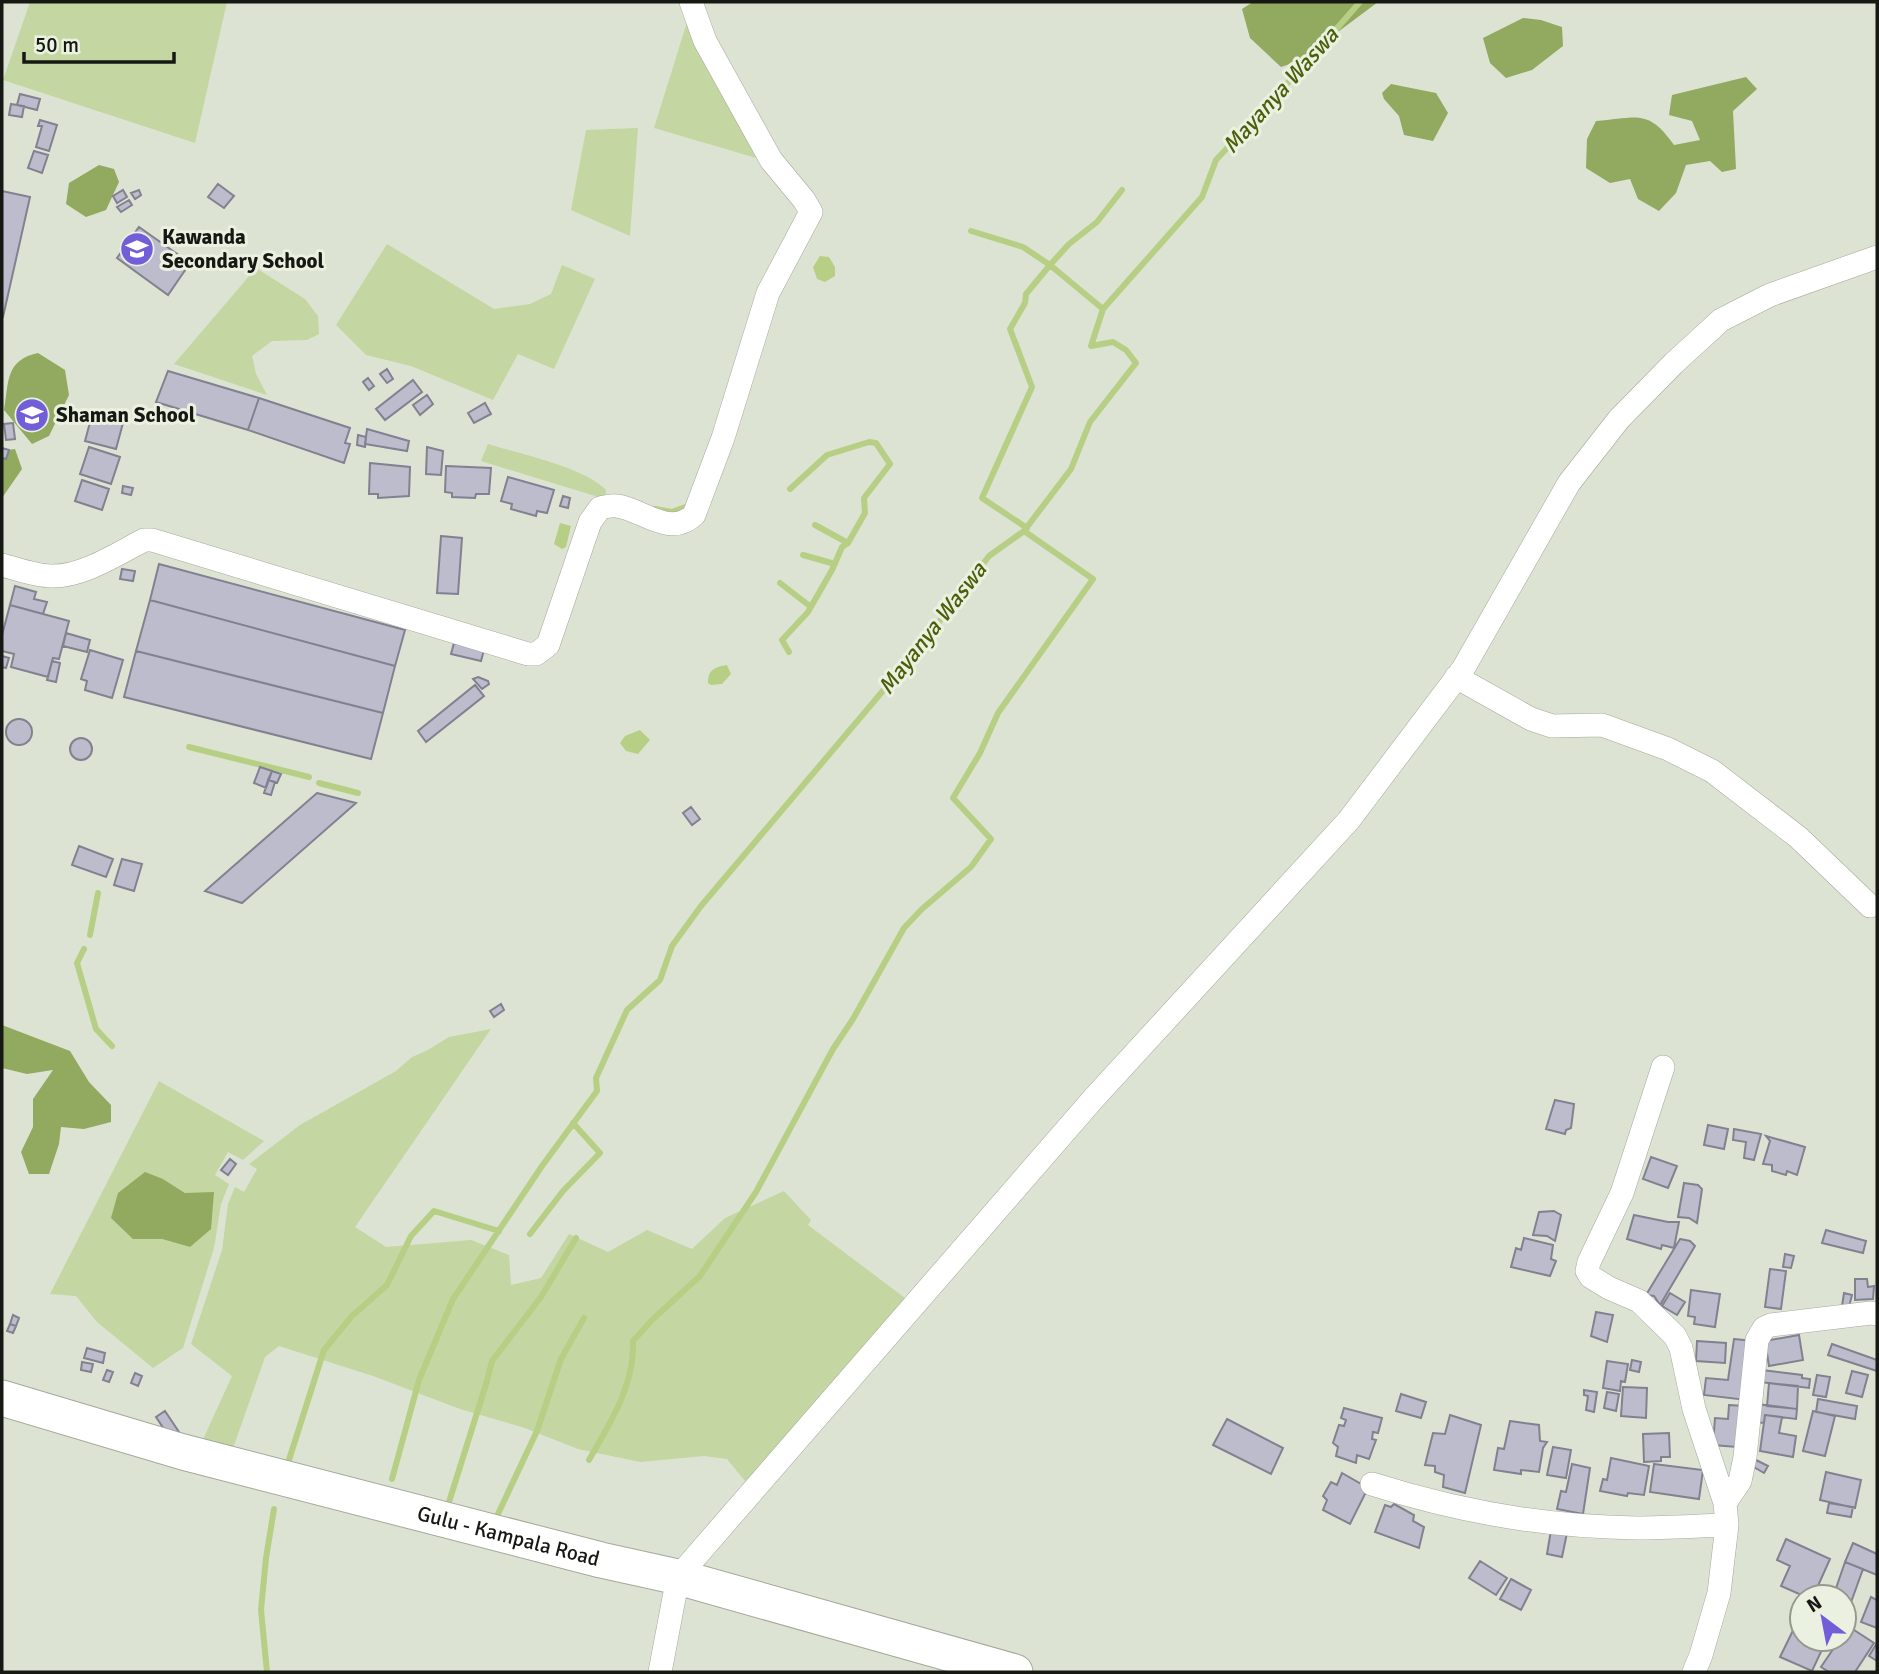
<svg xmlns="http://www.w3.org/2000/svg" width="1879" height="1674" font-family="Signika,sans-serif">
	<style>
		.green { fill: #c4d6a1; fill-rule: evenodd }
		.forest { fill: #92a960 }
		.water { fill: #b7cf85 }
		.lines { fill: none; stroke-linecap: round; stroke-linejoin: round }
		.stream { stroke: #b7cf85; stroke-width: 6 }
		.building { fill: #bcbccd; stroke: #818190; stroke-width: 2 }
		.minor-casing { stroke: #a4a99a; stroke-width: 24 }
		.primary-casing { stroke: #a4a99a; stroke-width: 37 }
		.minor { stroke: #fff; stroke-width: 23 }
		.primary { stroke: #fff; stroke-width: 35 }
		.labels { text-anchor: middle; stroke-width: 6; stroke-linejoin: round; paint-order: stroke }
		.poi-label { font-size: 21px; font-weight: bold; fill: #161813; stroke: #ebf1e0; text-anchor: start }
		.street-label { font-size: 21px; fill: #161813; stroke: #ebf1e0 }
		.water-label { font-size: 23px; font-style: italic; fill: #4b5f0b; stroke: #ebf1e0 }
	</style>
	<rect width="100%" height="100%" fill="#dde3d3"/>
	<path class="green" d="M 30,2 L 227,2 L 195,143 L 3,80 Z
		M 688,19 L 770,162 L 654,128 Z
		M 638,128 L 630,236 L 571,210 L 586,130 Z
		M 387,244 L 494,309 L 530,304 L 551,294 L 562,265 L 595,279 L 554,369 L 518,354 L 493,400 L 411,366 L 366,355 L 336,325 Z
		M 256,268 L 305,299 L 318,316 L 319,334 L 307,340 L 272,341 L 252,356 L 256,374 L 267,395 L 174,364 Z
		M 488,444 C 520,454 584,467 606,490 L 605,499 L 481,461 Z
		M 491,1029 L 355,1227 L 386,1247 L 471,1240 L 509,1255 L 511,1285 L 541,1278 L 569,1234 L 608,1252 L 647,1230 L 692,1249 L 725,1218 L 784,1191 L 811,1220 L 808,1225 L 909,1301 L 750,1487 L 727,1459 L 704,1456 L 640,1462 L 578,1449 L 522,1427 L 460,1409 L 373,1376 L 279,1346 L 265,1357 L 231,1454 L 199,1448 L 232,1376 L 191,1344 L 222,1250 L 228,1204 L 235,1187 L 244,1192 L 257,1169 L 249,1164 L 300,1125 L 396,1071 L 412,1057 L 426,1051 L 449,1037 Z
		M 159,1081 L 264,1141 L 243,1160 L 228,1152 L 215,1175 L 229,1184 L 221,1204 L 214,1248 L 183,1348 L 153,1368 L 97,1322 L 76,1296 L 50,1294 ZM 163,1179 L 185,1193 L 191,1247 L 162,1239 L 133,1239 Z"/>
	<path class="forest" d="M 1253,2 L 1378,2 L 1299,61 L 1281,67 L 1250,38 L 1242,9 Z
		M 1523,18 L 1541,20 L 1562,27 L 1563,46 L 1532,70 L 1506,78 L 1490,63 L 1483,38 Z
		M 1746,77 L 1757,89 L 1733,111 L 1736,169 L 1722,172 L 1710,161 L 1686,165 L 1676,193 L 1659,211 L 1638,199 L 1630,179 L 1610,183 L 1586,168 L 1587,139 L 1596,121 C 1637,118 1648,108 1674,145 L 1700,140 L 1692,121 L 1669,115 L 1672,95 Z
		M 1391,84 L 1436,93 L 1448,113 L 1433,141 L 1404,135 L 1399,116 L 1384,99 L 1382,93 Z
		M 99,165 L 114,169 L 119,182 L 106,210 L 86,217 L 66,204 L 69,183 Z
		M 38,353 L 65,370 L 69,395 L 49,436 L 32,444 L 4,410 C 9,382 5,360 38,353 Z
		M 15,449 L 22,469 L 2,498 L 2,451 Z
		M 2,1025 L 70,1051 L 89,1082 L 111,1105 L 111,1122 L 84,1129 L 61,1127 L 59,1144 L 49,1174 L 29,1174 L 21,1152 L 33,1127 L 33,1099 L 53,1070 L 27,1074 L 2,1068 Z
		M 145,1172 L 163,1179 L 185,1193 L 214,1192 L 211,1229 L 190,1247 L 162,1239 L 133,1239 L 111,1218 L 118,1193 Z"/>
	<path class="water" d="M 820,256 L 829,257 L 835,267 L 835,276 L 825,282 L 817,279 L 813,267 Z
		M 560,523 L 571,526 L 566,547 L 562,549 L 554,544 Z
		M 727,665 L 731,674 L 722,684 L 711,685 L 708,683 C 708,670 714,667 727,665 Z
		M 640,730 L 650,740 L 638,754 L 626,751 L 620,743 L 625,736 Z"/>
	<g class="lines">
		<path class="stream" d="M 971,231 L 1023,247 L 1050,265 L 1103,309
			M 655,509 L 672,512 L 688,506
			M 815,525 L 848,543
			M 1027,528 L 982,498 L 1032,387 L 1010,329 L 1025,303 L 1026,294 L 1050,265 L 1069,244 L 1097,222 L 1122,190
			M 803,555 L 835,564
			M 780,583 L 811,607
			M 789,652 L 782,640 L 808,612 L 832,570 L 842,547 L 848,543 L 865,513 L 864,498 L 890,464 L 876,443 L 869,442 L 827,455 L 790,489
			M 189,747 L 309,777
			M 319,783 L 358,793
			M 90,935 L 98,893
			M 84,949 L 77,963 L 96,1029 L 112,1046
			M 530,1234 L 563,1191 L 600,1153 L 573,1123
			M 589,1460 C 610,1423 635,1385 633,1341 L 653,1319 L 700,1276 L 756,1192 L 833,1049 L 853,1019 L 904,928 L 922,909 L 971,867 L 991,839 L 953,798 L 980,753 L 998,713 L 1093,579 L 1024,531
			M 287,1466 L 324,1350 L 352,1316 L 387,1285 L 411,1236 L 434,1211 L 499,1231
			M 392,1479 L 419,1380 L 453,1299 L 542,1166 L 597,1091 L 596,1078 L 627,1010 L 660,980 L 672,946 L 701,906 L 920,647 L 989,556 L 1024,531 L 1071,469 L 1090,422 L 1136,363 L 1126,350 L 1113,342 L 1091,346 L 1103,309 L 1202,197 L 1216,160 L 1311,58 L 1360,2
			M 449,1502 L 487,1381 L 492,1361 L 541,1297 L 576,1238
			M 497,1516 L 537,1431 L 561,1359 L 584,1318
			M 267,1672 L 261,1610 L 266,1558 L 274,1509"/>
	</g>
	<path class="building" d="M 20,94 L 40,99 L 37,110 L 17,105 Z
		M 11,104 L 24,106 L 22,117 L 9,115 Z
		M 40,120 L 57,125 L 49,151 L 36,147 L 42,126 L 38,126 Z
		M 34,151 L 48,155 L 42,173 L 28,168 Z
		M 218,184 L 234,196 L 224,208 L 208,197 Z
		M 123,190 L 127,197 L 117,203 L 113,196 Z
		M 139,190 L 141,195 L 135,199 L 131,193 Z
		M 2,191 L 30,197 L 3,317 L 2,317 Z
		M 129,200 L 132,205 L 121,212 L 117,207 Z
		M 139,227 L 190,263 L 168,295 L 117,258 Z
		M 387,369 L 393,379 L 387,383 L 380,374 Z
		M 168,371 L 259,398 L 248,430 L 156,402 Z
		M 368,378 L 374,386 L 369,390 L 363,382 Z
		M 413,380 L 422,392 L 385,420 L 376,409 Z
		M 427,395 L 433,404 L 420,415 L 413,405 Z
		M 259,398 L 350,428 L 345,443 L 350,444 L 344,463 L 248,430 Z
		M 485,403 L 491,414 L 474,423 L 468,413 Z
		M 92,415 L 123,423 L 116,449 L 85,441 Z
		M 13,423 L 15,439 L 6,440 L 4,424 Z
		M 367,429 L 409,441 L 407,451 L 365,444 Z
		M 358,435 L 366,437 L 365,447 L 357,445 Z
		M 89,447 L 120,457 L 111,484 L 80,474 Z
		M 427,447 L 443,451 L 441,475 L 426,474 Z
		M 2,448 L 9,450 L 6,459 L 2,458 Z
		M 370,463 L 410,467 L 409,496 L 378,498 L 378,494 L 369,494 Z
		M 446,466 L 491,468 L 489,494 L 476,494 L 475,498 L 452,497 L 452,493 L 445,492 Z
		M 508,477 L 554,490 L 547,513 L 537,511 L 536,516 L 511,509 L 512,504 L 501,501 Z
		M 82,480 L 109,489 L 102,510 L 75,501 Z
		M 123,486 L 133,488 L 131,495 L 122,493 Z
		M 563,496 L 570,498 L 568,508 L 560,506 Z
		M 441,536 L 462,538 L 458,594 L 437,593 Z
		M 159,564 L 405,630 L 395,666 L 150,600 Z
		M 122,569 L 135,571 L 133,581 L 120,579 Z
		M 15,586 L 36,592 L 34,599 L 47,602 L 43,614 L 10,605 Z
		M 150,600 L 395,666 L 383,713 L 136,651 Z
		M 10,605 L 69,621 L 59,659 L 53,658 L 48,677 L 11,667 L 14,654 L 2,651 L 2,635 Z
		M 66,633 L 90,640 L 87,652 L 63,646 Z
		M 454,643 L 484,650 L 481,661 L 451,654 Z
		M 90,650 L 123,660 L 112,698 L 85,690 L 87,681 L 81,679 Z
		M 136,651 L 383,713 L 371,759 L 124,697 Z
		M 2,656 L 9,658 L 6,668 L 2,667 Z
		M 52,661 L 60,663 L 56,682 L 47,680 Z
		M 478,677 L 488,681 L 489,684 L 482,689 L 473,679 Z
		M 475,685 L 484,696 L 426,742 L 418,731 Z
		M6 732a13 13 0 1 1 26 0a13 13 0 1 1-26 0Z
		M70 749a11 11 0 1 1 22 0a11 11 0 1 1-22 0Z
		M 260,767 L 272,771 L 266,788 L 254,783 Z
		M 272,771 L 281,774 L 277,783 L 268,780 Z
		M 268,780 L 275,782 L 271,795 L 264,793 Z
		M 317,793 L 356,803 L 242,903 L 205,891 Z
		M 691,807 L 700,819 L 692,825 L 683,813 Z
		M 79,846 L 113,859 L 106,877 L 72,865 Z
		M 122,859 L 142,864 L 134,891 L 114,885 Z
		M 501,1004 L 504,1010 L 494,1017 L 490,1011 Z
		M 1555,1100 L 1574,1104 L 1571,1128 L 1566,1130 L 1565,1134 L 1546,1129 Z
		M 1708,1125 L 1728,1129 L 1724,1149 L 1704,1145 Z
		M 1734,1129 L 1761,1134 L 1754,1160 L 1744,1158 L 1746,1142 L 1733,1140 Z
		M 1766,1136 L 1805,1147 L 1797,1175 L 1787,1171 L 1786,1175 L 1772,1171 L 1772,1165 L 1763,1164 L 1770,1141 Z
		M 1651,1157 L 1677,1166 L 1668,1188 L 1643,1179 Z
		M 230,1159 L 236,1164 L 228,1175 L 221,1170 Z
		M 1684,1183 L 1698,1185 L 1702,1189 L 1697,1223 L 1689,1218 L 1678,1217 Z
		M 1554,1211 L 1561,1215 L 1555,1241 L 1547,1236 L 1533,1235 L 1539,1212 Z
		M 1634,1215 L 1668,1222 L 1679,1222 L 1674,1248 L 1662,1245 L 1661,1249 L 1627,1239 Z
		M 1826,1230 L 1866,1241 L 1863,1253 L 1822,1243 Z
		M 1524,1238 L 1553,1245 L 1551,1259 L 1556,1261 L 1550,1276 L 1511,1267 L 1516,1248 L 1521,1250 Z
		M 1680,1239 L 1690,1241 L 1695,1246 L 1660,1305 L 1654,1296 L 1646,1295 Z
		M 1785,1254 L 1794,1256 L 1791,1268 L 1783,1267 Z
		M 1770,1269 L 1786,1271 L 1781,1309 L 1765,1307 Z
		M 1855,1279 L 1867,1279 L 1868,1287 L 1874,1286 L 1873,1299 L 1855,1300 Z
		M 1691,1290 L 1720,1294 L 1715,1327 L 1694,1324 L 1695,1317 L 1688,1316 Z
		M 1670,1293 L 1685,1302 L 1677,1315 L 1662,1306 Z
		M 1844,1293 L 1852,1295 L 1849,1307 L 1842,1306 Z
		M 1596,1312 L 1613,1315 L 1607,1342 L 1591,1336 Z
		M 13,1315 L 19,1318 L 16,1326 L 10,1324 Z
		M 10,1324 L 16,1326 L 13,1333 L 7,1331 Z
		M 1799,1335 L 1803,1360 L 1769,1366 L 1765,1341 Z
		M 1734,1339 L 1753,1341 L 1746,1400 L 1704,1395 L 1706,1378 L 1728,1380 Z
		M 1697,1341 L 1726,1343 L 1725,1363 L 1696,1361 Z
		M 1832,1344 L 1877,1360 L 1877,1371 L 1828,1355 Z
		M 87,1348 L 105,1353 L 103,1363 L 84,1358 Z
		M 1632,1360 L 1641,1362 L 1639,1372 L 1630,1370 Z
		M 1607,1361 L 1628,1364 L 1625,1382 L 1621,1381 L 1620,1391 L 1603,1388 Z
		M 82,1362 L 93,1364 L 91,1372 L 81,1370 Z
		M 107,1370 L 113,1372 L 109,1382 L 103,1380 Z
		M 1762,1370 L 1802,1375 L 1802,1378 L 1810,1379 L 1809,1388 L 1760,1382 Z
		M 1852,1371 L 1868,1375 L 1862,1397 L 1846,1393 Z
		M 135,1373 L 142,1376 L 138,1386 L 131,1383 Z
		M 1817,1375 L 1830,1377 L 1826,1397 L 1813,1395 Z
		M 1769,1383 L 1798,1386 L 1797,1409 L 1767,1406 Z
		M 1623,1387 L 1647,1388 L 1646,1418 L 1621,1416 Z
		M 1584,1390 L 1597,1392 L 1594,1412 L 1586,1410 L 1588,1396 L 1584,1395 Z
		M 1607,1392 L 1619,1394 L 1616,1411 L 1604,1408 Z
		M 1401,1394 L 1426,1402 L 1421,1418 L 1396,1411 Z
		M 1818,1399 L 1857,1406 L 1855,1419 L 1816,1412 Z
		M 1757,1404 L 1797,1409 L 1796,1419 L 1765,1415 L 1764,1423 L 1755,1422 Z
		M 1729,1405 L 1744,1406 L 1737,1447 L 1713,1445 L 1715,1418 L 1728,1419 Z
		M 1344,1408 L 1382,1418 L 1378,1433 L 1373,1432 L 1372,1439 L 1376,1440 L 1369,1459 L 1357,1455 L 1356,1463 L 1336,1456 L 1338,1447 L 1333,1443 L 1339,1425 L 1344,1426 L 1346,1420 L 1341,1418 Z
		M 165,1411 L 181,1435 L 172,1441 L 156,1417 Z
		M 1813,1411 L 1835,1416 L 1825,1456 L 1803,1451 Z
		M 1450,1415 L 1481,1425 L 1465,1493 L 1443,1487 L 1444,1475 L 1435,1472 L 1435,1466 L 1425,1465 L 1433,1433 L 1445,1434 Z
		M 1765,1415 L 1782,1417 L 1779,1433 L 1796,1436 L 1793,1457 L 1760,1451 Z
		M 1227,1419 L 1283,1448 L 1271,1474 L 1213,1445 Z
		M 1510,1421 L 1539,1425 L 1540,1441 L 1547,1442 L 1543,1448 L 1539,1472 L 1521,1470 L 1521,1474 L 1494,1470 L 1498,1448 L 1504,1449 Z
		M 1669,1433 L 1670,1457 L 1661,1457 L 1661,1461 L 1644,1462 L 1643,1434 Z
		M 1553,1447 L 1571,1450 L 1566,1478 L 1547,1475 Z
		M 1611,1458 L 1649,1466 L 1644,1495 L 1628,1493 L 1627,1496 L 1600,1491 L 1603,1479 L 1607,1480 Z
		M 1756,1460 L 1768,1466 L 1764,1473 L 1752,1466 Z
		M 1572,1464 L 1590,1468 L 1583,1514 L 1557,1509 L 1561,1491 L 1566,1492 Z
		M 1654,1464 L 1703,1470 L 1699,1499 L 1650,1492 Z
		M 1826,1472 L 1861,1480 L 1855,1508 L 1820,1500 Z
		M 1342,1473 L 1368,1488 L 1350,1524 L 1323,1510 L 1327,1500 L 1323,1496 L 1331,1482 L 1337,1485 Z
		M 1829,1503 L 1853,1507 L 1851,1517 L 1827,1513 Z
		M 1394,1504 L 1414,1515 L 1413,1521 L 1424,1527 L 1419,1548 L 1375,1532 L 1385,1505 L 1391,1507 Z
		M 1551,1530 L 1567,1533 L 1562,1557 L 1547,1554 Z
		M 1786,1539 L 1830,1559 L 1813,1597 L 1806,1597 L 1781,1586 L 1790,1566 L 1777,1560 Z
		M 1853,1543 L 1877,1554 L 1877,1575 L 1845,1562 Z
		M 1480,1561 L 1507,1578 L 1496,1595 L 1469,1578 Z
		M 1845,1562 L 1863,1569 L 1850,1605 L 1844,1603 L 1844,1597 L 1833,1597 Z
		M 1511,1579 L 1531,1590 L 1521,1610 L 1500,1599 Z
		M 1871,1597 L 1877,1600 L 1877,1628 L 1861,1622 Z
		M 1802,1612 L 1802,1639 L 1827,1639 L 1812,1671 L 1780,1657 Z
		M 1848,1626 L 1874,1643 L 1855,1672 L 1829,1672 L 1821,1667 L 1840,1639 L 1844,1639 L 1844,1632 Z
		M 1877,1643 L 1877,1661 L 1869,1656 Z"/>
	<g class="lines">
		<g class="minor-casing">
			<path id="minor" d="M 2,565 C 17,569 35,576 51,576 C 82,577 117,554 144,540 L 152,540 L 528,654 L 536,654 L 548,645 L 590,522 L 600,508 C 605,507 611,505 617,506 C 642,509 669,538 694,515 L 723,438 L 768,293 L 811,212 L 804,200 L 771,160 L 705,41 L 691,2
				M 1456,677 L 1531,719 L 1552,726 L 1602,725 L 1668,749 L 1712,771 L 1798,837 L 1870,906
				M 1663,1067 L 1622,1193 L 1589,1262 L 1587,1271 L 1591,1277 L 1609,1288 L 1639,1301 L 1675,1336 L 1681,1348 L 1694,1409 L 1725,1503 L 1727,1525 L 1719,1593 L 1701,1655 L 1694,1672
				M 1372,1484 C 1457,1511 1546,1527 1636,1528 C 1666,1528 1696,1526 1727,1525
				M 1725,1503 L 1740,1481 L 1745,1457 L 1757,1340 L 1764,1328 L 1771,1325 L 1871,1313 L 1877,1314
				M 660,1672 L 678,1577 L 1094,1098 L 1349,820 L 1463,669 L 1569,483 L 1619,419 L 1674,363 L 1721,320 L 1770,295 L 1877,257"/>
		</g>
		<g class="primary-casing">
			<g id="primary">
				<path id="s1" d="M 2,1398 L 183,1452 L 601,1560 L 678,1577 L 1015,1672"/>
			</g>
		</g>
		<use href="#minor" class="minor"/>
		<use href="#primary" class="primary"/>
	</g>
	<defs>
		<g id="school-disc" transform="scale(1.75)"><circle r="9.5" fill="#725ed8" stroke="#ebf1e0"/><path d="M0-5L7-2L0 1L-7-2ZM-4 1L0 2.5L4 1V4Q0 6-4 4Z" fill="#fff"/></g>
	</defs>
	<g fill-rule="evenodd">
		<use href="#school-disc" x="137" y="249"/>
		<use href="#school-disc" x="32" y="415"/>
	</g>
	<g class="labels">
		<g class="poi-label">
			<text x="162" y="244">Kawanda<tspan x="162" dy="24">Secondary School</tspan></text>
			<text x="56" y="422">Shaman School</text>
		</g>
		<g class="street-label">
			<text dy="7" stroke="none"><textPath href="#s1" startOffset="525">Gulu - Kampala Road</textPath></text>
		</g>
		<g class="water-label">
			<text transform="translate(1280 90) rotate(-48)" y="8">Mayanya Waswa</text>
			<text transform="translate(932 628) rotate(-52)" y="8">Mayanya Waswa</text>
		</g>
	</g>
	<rect width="1879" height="1674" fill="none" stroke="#161813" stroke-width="7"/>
	<g transform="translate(1823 1618) rotate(328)"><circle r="33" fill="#ebf1e0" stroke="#969a8e" stroke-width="2"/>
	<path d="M0-5L12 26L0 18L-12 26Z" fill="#725ed8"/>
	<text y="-10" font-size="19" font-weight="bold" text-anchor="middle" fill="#161813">N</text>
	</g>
	<path d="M24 52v10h150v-10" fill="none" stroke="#161813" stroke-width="3.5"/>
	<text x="35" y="52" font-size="21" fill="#161813" stroke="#ebf1e0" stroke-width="5" paint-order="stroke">50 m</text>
</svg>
